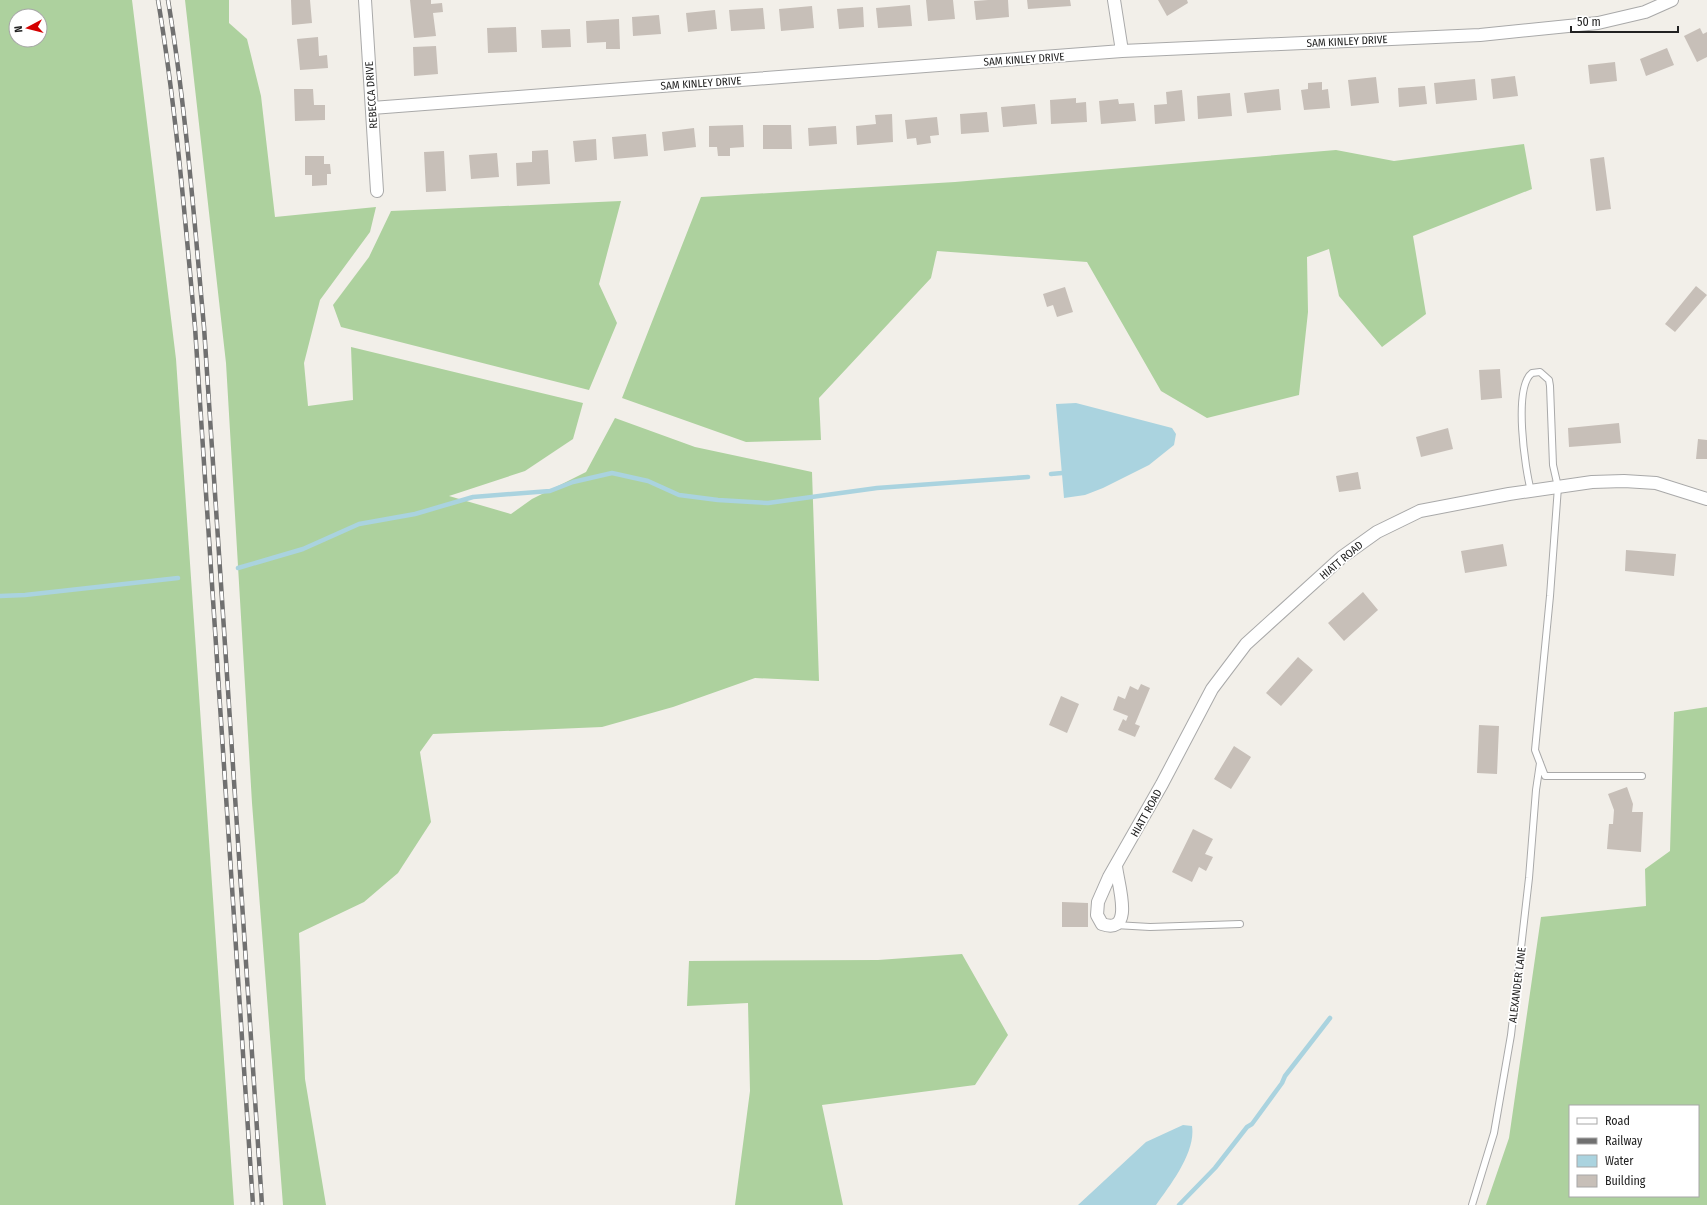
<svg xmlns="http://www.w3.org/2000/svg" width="1707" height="1205" font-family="'Fira Sans Condensed',sans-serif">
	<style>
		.forest { fill: #add19e; fill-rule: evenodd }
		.water { fill: #aad3df }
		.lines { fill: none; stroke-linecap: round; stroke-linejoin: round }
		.stream { stroke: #aad3df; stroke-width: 4.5 }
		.building { fill: #c7bfb8 }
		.service-casing { stroke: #a9a9a9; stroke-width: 8 }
		.minor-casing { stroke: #a9a9a9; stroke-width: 14 }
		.service { stroke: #fff; stroke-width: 6 }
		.minor { stroke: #fff; stroke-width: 12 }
		.rail-casing { stroke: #707070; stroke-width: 4.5 }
		.rail { stroke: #fff; stroke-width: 3; stroke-dasharray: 9; stroke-linecap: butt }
		.labels { text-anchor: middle; stroke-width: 3.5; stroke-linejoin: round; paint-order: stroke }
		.street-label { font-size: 11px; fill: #222; stroke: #fff }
	</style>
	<rect width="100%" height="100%" fill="#f2efe9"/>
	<path class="forest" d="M 0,0 L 132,0 L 176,359 L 234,1205 L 0,1205 ZM 16,16 L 40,16 L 40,40 L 16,40 Z
		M 185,0 L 229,0 L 229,23 L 247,39 L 261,96 L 275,217 L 376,207 L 370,232 L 320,300 L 304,363 L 308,406 L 353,400 L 351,347 L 583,403 L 573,439 L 525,471 L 449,496 L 511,514 L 532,499 L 586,472 L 615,418 L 695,447 L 812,472 L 819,681 L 755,678 L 673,707 L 602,727 L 433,734 L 420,752 L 431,822 L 398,873 L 364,902 L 299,933 L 305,1079 L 326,1205 L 283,1205 L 252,803 L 226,363 Z
		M 1524,144 L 1532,189 L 1413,236 L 1426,314 L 1382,347 L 1339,296 L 1329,249 L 1307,257 L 1308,312 L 1299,395 L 1207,418 L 1161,391 L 1087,262 L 937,251 L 931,278 L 819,398 L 821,440 L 746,442 L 622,398 L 701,197 L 955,182 L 1336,150 L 1394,161 Z
		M 621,201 L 599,284 L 617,323 L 589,390 L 341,327 L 333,305 L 369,257 L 391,211 Z
		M 1707,707 L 1707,1205 L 1486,1205 L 1509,1138 L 1541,917 L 1646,906 L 1645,869 L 1670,851 L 1674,712 ZM 1570,1106 L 1698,1106 L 1698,1196 L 1570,1196 Z
		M 962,954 L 1008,1035 L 975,1085 L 822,1105 L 843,1205 L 735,1205 L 750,1091 L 748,1003 L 687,1006 L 689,961 L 878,960 Z"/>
	<path class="water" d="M 1076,403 L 1172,428 L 1176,434 L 1174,445 L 1149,465 L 1103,488 L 1085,495 L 1064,498 L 1056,404 Z
		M 1183,1125 L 1192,1126 C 1196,1152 1171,1184 1156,1205 L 1078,1205 L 1146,1142 Z"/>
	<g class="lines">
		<path class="stream" d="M 1051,474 L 1062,473
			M 238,568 L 303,549 L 359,524 L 415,514 L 473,497 L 550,491 L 573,482 L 612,473 L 648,481 L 679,495 L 718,500 L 768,503 L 877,488 L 1028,477
			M 0,596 L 25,595 L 178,578
			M 1179,1205 L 1215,1168 L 1247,1127 L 1252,1124 L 1282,1083 L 1285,1076 L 1330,1018"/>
	</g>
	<path class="building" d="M 291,0 L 310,0 L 312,23 L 292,25 Z
		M 410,0 L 431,0 L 431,4 L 442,3 L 443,12 L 433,13 L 436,36 L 414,38 Z
		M 926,0 L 953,0 L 955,19 L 928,21 Z
		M 988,0 L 1008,0 L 1009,17 L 976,20 L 974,1 Z
		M 1027,0 L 1070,0 L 1071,6 L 1028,9 Z
		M 1158,0 L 1187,0 L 1188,3 L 1167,16 Z
		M 910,5 L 912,26 L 878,28 L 876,8 Z
		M 812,6 L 814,28 L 781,31 L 779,9 Z
		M 863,7 L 864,27 L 839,29 L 837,9 Z
		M 763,8 L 765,29 L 731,31 L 729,10 Z
		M 715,10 L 717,29 L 688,32 L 686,13 Z
		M 659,15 L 661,34 L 633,36 L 632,17 Z
		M 619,19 L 620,49 L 606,49 L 606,42 L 587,43 L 586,21 Z
		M 516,27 L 517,52 L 488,53 L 487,28 Z
		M 1700,28 L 1703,34 L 1707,32 L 1707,57 L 1697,62 L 1684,36 Z
		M 570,29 L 571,47 L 542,48 L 541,30 Z
		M 318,37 L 319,56 L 327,55 L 328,68 L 300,70 L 297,39 Z
		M 436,46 L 438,74 L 414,76 L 413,47 Z
		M 1667,48 L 1674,65 L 1646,76 L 1640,59 Z
		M 1615,62 L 1617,81 L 1590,84 L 1588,65 Z
		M 1515,76 L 1518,96 L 1493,99 L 1491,79 Z
		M 1376,77 L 1379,103 L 1351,106 L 1348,80 Z
		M 1475,79 L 1477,100 L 1436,104 L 1434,83 Z
		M 1322,82 L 1322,90 L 1328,89 L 1330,108 L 1304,110 L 1301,90 L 1308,89 L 1308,83 Z
		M 1425,86 L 1427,104 L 1399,107 L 1398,88 Z
		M 294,89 L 313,89 L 314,105 L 325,105 L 325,120 L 295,121 Z
		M 1279,89 L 1281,110 L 1247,113 L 1244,93 Z
		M 1182,90 L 1185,121 L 1155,124 L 1154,105 L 1167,104 L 1166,92 Z
		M 1230,93 L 1232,116 L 1198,119 L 1197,96 Z
		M 1076,98 L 1076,103 L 1086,102 L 1087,122 L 1051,124 L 1050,100 Z
		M 1118,99 L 1119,104 L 1134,103 L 1136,121 L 1101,124 L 1099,101 Z
		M 1035,104 L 1037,124 L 1003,127 L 1001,107 Z
		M 987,112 L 989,132 L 961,134 L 960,114 Z
		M 892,114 L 893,142 L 857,145 L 856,126 L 876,124 L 875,115 Z
		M 937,117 L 939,135 L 930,136 L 931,143 L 917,145 L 916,138 L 907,139 L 905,120 Z
		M 743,125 L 744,147 L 730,148 L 730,156 L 718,156 L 717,147 L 709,147 L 709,126 Z
		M 763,125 L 791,125 L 792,149 L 763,149 Z
		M 836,126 L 837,144 L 809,146 L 808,128 Z
		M 694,128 L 696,147 L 664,151 L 662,132 Z
		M 646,134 L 648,156 L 614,159 L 612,137 Z
		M 596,139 L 597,160 L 575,162 L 573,141 Z
		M 548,150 L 550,184 L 517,186 L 516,163 L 532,162 L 532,151 Z
		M 444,151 L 446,191 L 426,192 L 424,152 Z
		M 497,153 L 499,177 L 471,179 L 469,155 Z
		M 305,156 L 324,156 L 324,164 L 330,164 L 331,174 L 327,174 L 327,185 L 312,186 L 312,175 L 305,175 Z
		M 1604,157 L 1611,209 L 1596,211 L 1590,159 Z
		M 1696,286 L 1707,295 L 1675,332 L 1665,324 Z
		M 1065,287 L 1073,312 L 1057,317 L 1053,305 L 1047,307 L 1043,294 Z
		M 1500,369 L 1502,398 L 1481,400 L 1479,370 Z
		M 1619,423 L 1621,443 L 1569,447 L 1568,428 Z
		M 1448,428 L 1453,449 L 1421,457 L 1416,437 Z
		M 1698,439 L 1707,440 L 1707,459 L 1696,459 Z
		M 1358,472 L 1361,489 L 1339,492 L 1336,476 Z
		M 1503,544 L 1507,566 L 1465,573 L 1461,551 Z
		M 1626,550 L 1676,554 L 1674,576 L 1625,571 Z
		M 1363,592 L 1378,610 L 1344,641 L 1328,623 Z
		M 1298,657 L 1313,670 L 1281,706 L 1266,693 Z
		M 1141,684 L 1150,688 L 1135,724 L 1140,726 L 1135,737 L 1118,730 L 1123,719 L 1126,721 L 1128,716 L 1113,710 L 1118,696 L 1125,699 L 1130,686 L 1138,690 Z
		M 1061,696 L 1079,704 L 1067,733 L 1049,725 Z
		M 1479,725 L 1499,726 L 1497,774 L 1477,773 Z
		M 1234,746 L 1251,757 L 1231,789 L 1214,779 Z
		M 1627,787 L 1633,804 L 1632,812 L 1643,812 L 1641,852 L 1607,849 L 1609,824 L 1613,824 L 1614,810 L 1608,794 Z
		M 1193,829 L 1213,839 L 1205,854 L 1213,857 L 1206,871 L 1199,867 L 1192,882 L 1172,872 Z
		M 1062,902 L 1088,903 L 1088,927 L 1062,927 Z"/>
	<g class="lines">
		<g class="service-casing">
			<path id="service" d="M 1531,491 C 1525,469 1513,387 1532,373 L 1540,372 L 1549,380 L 1550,386 L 1553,465 L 1558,487 L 1550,596 L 1535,750 L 1545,776 L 1642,776
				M 1115,925 L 1150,927 L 1240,924
				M 1472,1205 L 1494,1133 L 1511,1035 L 1529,878 L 1536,790 L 1540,763"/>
		</g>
		<g class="minor-casing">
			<path id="minor" d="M 365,0 L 377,191
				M 1114,0 L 1122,51
				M 372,108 L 1122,51 L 1480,35 L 1598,23 L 1645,12 L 1672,0
				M 1116,866 C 1117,881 1136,936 1102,924 L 1097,915 L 1098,902 L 1109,877 L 1162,784 L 1212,689 L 1246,644 L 1342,557 L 1377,532 L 1420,511 L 1509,494 L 1592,482 L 1624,481 L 1656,483 L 1707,499"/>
		</g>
		<use href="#service" class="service"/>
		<use href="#minor" class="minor"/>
		<g class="rail-casing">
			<path id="rail" d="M 158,0 C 176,108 185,218 195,327 L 253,1205
				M 168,0 C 186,108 194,218 204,327 L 262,1205"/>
		</g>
		<use href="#rail" class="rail"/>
	</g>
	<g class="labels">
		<g class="street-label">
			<text transform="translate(1347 41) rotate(-3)" y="4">SAM KINLEY DRIVE</text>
			<text transform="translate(1024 59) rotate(-4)" y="4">SAM KINLEY DRIVE</text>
			<text transform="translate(701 83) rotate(-4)" y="4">SAM KINLEY DRIVE</text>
			<text transform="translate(371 95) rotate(-94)" y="4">REBECCA DRIVE</text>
			<text transform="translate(1341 560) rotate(-40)" y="4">HIATT ROAD</text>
			<text transform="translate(1146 813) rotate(-61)" y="4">HIATT ROAD</text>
			<text transform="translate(1517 985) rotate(-83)" y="4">ALEXANDER LANE</text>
		</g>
	</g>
	<rect x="1569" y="1105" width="130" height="92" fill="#ffffff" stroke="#a7a7a7"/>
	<rect x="1577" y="1118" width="20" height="6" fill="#ffffff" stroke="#a7a7a7"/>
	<text x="1605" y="1125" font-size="12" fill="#222222">Road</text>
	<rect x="1577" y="1138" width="20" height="6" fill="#707070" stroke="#a7a7a7"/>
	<text x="1605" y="1145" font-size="12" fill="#222222">Railway</text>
	<rect x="1577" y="1155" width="20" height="12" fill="#aad3df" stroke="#a7a7a7"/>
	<text x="1605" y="1165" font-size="12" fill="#222222">Water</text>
	<rect x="1577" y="1175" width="20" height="12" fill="#c7bfb8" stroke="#a7a7a7"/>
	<text x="1605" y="1185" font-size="12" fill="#222222">Building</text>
	<g transform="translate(28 28) rotate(263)"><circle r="19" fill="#ffffff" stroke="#a7a7a7"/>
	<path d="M0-3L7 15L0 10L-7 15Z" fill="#d40000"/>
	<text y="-6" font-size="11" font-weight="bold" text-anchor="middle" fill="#222222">N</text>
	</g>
	<path d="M1571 26v6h107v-6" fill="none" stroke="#222222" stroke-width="2"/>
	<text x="1577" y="26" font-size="12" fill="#222222" stroke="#ffffff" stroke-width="3" paint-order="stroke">50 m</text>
</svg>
